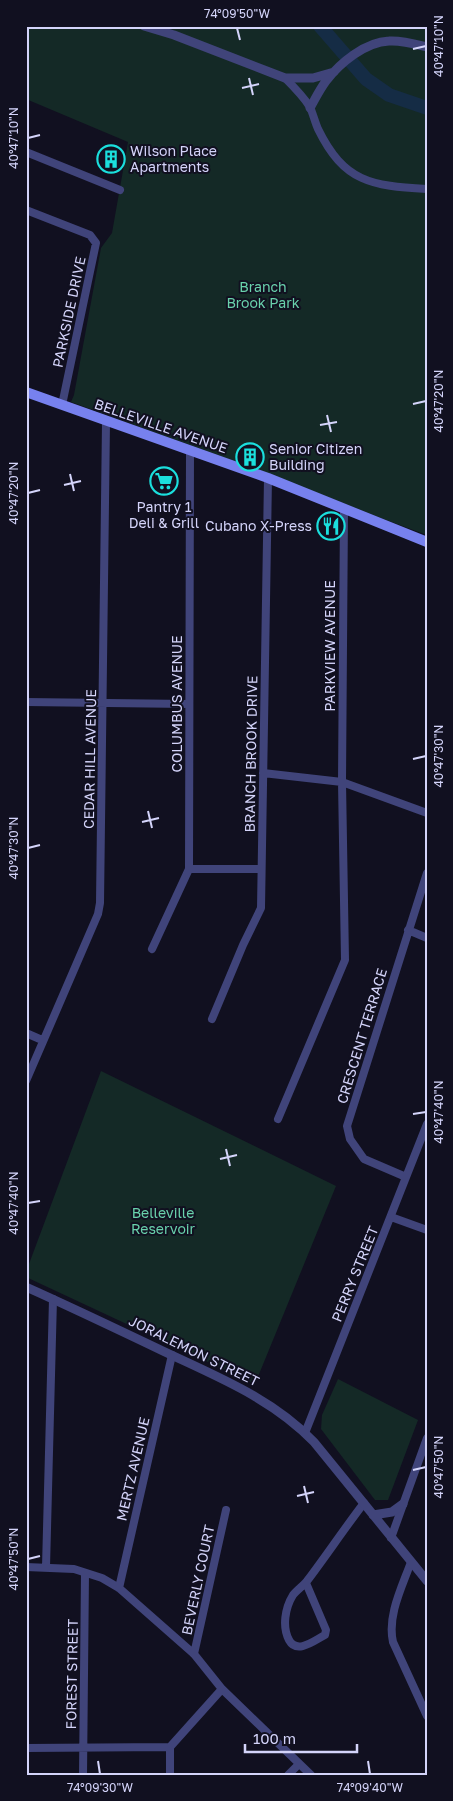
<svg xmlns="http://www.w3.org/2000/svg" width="453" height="1801" font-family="'Golos Text',sans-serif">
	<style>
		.green { fill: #142926 }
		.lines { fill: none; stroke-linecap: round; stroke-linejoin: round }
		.river { stroke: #152c45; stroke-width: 14 }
		.minor { stroke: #40447a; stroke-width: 8 }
		.tertiary { stroke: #40447a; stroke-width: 9 }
		.secondary { stroke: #7781ee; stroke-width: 10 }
		.ticks { fill: none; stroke: #d4d4fa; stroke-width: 2 }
		.labels { text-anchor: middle; stroke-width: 4; stroke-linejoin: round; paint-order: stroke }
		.poi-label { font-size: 14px; fill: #d4d4fa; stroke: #111020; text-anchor: start }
		.park-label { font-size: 14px; fill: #69d1ac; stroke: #111020 }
		.street-label { font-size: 14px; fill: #d4d4fa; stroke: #111020 }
		.neatline { fill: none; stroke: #d4d4fa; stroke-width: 2 }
		.ticks-label { font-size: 12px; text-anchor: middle; fill: #d4d4fa }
	</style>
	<rect width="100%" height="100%" fill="#111020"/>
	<path class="green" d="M 26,26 L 427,26 L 427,535 L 386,520 L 254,468 L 71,402 L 74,395 L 101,248 L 112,233 L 128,142 L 26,99 Z
		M 101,1071 L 336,1186 L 255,1384 L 26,1277 L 26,1272 Z
		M 338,1379 L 418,1420 L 388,1500 L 375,1500 L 321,1429 L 322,1415 Z"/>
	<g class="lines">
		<path class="river" d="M 320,26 L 366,79 L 389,95 L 427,108"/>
		<path class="minor" d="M 285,78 C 294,87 303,96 310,107 C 313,114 315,122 318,129 C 344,182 371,186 427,189
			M 26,152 L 120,190
			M 26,210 L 90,235 L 96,243 L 62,405
			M 26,702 L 189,704
			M 263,773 L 342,782 L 427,813
			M 189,869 L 261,869
			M 408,930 L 427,938
			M 152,949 L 189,869 L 190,451
			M 212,1019 L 243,945 L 261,908 L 268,478
			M 26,1033 L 42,1040
			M 26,1081 L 98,914 L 100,903 L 106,422
			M 278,1119 L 345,960 L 342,782 L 344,510
			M 406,1177 L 364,1159 L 350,1139 L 347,1126 L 427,873
			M 391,1217 L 427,1230
			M 305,1433 L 427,1124
			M 391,1538 L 427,1438
			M 411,1562 C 402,1587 387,1616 393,1642 L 427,1716
			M 26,1567 L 74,1569 L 102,1578 L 119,1588 L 194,1654 L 222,1689 L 311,1775
			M 46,1567 L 53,1299
			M 306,1583 L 326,1630 L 325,1635 C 315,1640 297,1655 289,1640 C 282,1627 285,1608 293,1595 C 297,1590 303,1586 307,1581 C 326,1556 344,1529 364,1503
			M 119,1588 L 172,1355
			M 194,1654 L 226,1510
			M 26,1748 L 170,1747
			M 83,1775 L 85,1573
			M 170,1775 L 170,1747 L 222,1689
			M 288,1775 L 299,1764"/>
		<path class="tertiary" d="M 144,26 L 174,35 L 285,78 L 313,78 L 334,72
			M 310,108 C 315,99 320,89 326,81 C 340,63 365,42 389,41 C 401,40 415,44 427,47
			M 26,1287 C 73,1308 119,1330 165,1352 C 218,1377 273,1399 314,1442 L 427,1581
			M 373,1515 L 392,1512 L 403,1504"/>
		<path class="secondary" d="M 26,392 L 268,478 L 427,542"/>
	</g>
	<path class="ticks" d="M 237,28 L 240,40M 413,49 L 426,46M 249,78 L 253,95M 242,88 L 259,84M 28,138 L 40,135M 413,404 L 426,401M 327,415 L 331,432M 320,425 L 337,422M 70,474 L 74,491M 64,485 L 81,481M 28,493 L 40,490M 413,759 L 426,756M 148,811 L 152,828M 142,822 L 159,818M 28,848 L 40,845M 413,1114 L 426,1112M 226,1149 L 230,1166M 220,1159 L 237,1155M 28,1203 L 40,1201M 413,1470 L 426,1467M 304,1486 L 308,1503M 297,1496 L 314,1492M 28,1559 L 40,1556M 98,1761 L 100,1774M 368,1761 L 370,1774"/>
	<defs>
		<g id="building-ring" transform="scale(1.4375)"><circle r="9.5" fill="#111020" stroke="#1bdfdd" stroke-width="1.5"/><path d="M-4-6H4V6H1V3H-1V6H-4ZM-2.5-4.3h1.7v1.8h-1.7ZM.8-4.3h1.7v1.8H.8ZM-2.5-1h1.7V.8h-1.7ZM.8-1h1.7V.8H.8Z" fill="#1bdfdd"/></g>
		<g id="supermarket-ring" transform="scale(1.4375)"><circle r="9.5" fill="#111020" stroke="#1bdfdd" stroke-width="1.5"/><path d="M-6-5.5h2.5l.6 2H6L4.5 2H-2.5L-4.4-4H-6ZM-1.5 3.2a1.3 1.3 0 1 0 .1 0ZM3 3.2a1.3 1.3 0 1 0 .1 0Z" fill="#1bdfdd"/></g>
		<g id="restaurant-ring" transform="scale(1.4375)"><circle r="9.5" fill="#111020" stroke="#1bdfdd" stroke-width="1.5"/><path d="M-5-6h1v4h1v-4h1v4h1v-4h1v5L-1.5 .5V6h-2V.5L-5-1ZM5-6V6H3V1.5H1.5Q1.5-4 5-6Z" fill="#1bdfdd"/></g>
	</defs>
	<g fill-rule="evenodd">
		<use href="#building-ring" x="111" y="159"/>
		<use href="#building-ring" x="250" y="457"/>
		<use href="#supermarket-ring" x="164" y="481"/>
		<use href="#restaurant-ring" x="331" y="526"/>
	</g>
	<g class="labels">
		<g class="poi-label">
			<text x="130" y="156">Wilson Place<tspan x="130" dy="16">Apartments</tspan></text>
			<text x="269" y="454">Senior Citizen<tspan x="269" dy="16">Building</tspan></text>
			<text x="164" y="512" text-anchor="middle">Pantry 1<tspan x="164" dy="16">Deli &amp; Grill</tspan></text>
			<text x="312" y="531" text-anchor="end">Cubano X-Press</text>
		</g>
		<g class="park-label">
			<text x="263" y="292">Branch<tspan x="263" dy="16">Brook Park</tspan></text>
			<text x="163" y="1218">Belleville<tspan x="163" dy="16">Reservoir</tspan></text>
		</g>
		<g class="street-label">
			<text transform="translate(69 312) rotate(-78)" y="5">PARKSIDE DRIVE</text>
			<text transform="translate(161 426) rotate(19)" y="5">BELLEVILLE AVENUE</text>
			<text transform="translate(330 646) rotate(-90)" y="5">PARKVIEW AVENUE</text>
			<text transform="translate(177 704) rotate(-90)" y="5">COLUMBUS AVENUE</text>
			<text transform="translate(251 754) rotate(-89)" y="5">BRANCH BROOK DRIVE</text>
			<text transform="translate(90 759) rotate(-89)" y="5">CEDAR HILL AVENUE</text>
			<text transform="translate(362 1036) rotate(-73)" y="5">CRESCENT TERRACE</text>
			<text transform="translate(355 1274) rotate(-68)" y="5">PERRY STREET</text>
			<text transform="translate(194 1351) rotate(26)" y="5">JORALEMON STREET</text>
			<text transform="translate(133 1469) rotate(-77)" y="5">MERTZ AVENUE</text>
			<text transform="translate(198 1580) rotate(-78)" y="5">BEVERLY COURT</text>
			<text transform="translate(72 1674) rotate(-89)" y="5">FOREST STREET</text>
		</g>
	</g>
	<rect width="453" height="1801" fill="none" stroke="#111020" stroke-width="55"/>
	<path d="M245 1744v8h112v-8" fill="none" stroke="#d4d4fa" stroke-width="2.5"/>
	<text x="253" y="1744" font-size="15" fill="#d4d4fa" stroke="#111020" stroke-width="4" paint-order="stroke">100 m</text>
	<rect x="28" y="28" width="398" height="1746" class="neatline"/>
	<g class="ticks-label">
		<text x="237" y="18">74°09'50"W</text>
		<text transform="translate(439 46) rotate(-90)" y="4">40°47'10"N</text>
		<text transform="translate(14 138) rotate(-90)" y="4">40°47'10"N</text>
		<text transform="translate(439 401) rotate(-90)" y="4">40°47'20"N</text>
		<text transform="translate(14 493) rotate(-90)" y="4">40°47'20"N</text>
		<text transform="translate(439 756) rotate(-90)" y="4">40°47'30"N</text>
		<text transform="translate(14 848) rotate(-90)" y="4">40°47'30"N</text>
		<text transform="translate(439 1112) rotate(-90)" y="4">40°47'40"N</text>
		<text transform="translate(14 1203) rotate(-90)" y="4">40°47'40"N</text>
		<text transform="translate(439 1467) rotate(-90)" y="4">40°47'50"N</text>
		<text transform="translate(14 1559) rotate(-90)" y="4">40°47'50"N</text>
		<text x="100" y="1792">74°09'30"W</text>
		<text x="370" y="1792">74°09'40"W</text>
	</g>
</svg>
